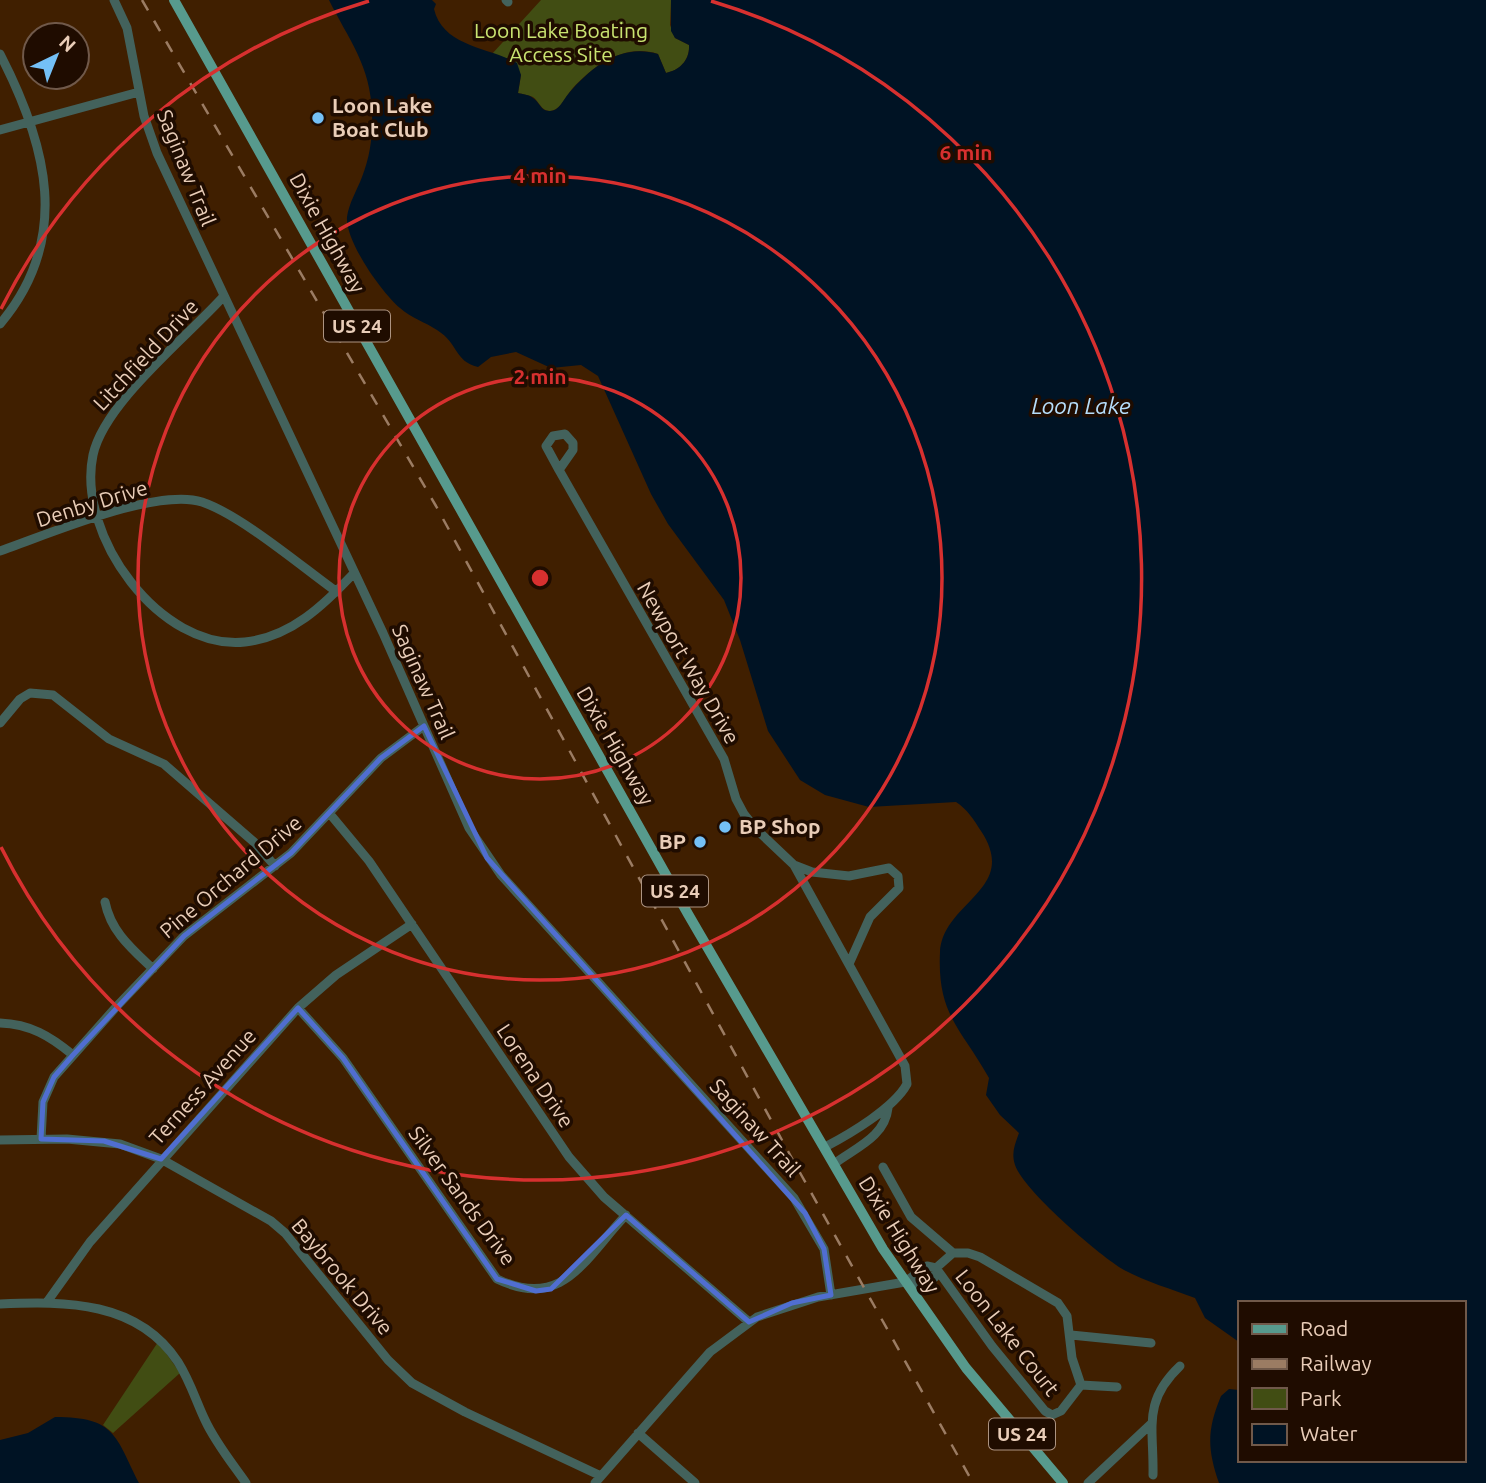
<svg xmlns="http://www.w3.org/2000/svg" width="1486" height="1483" font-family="Ubuntu,sans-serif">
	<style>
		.green { fill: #414d13 }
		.water { fill: #001324 }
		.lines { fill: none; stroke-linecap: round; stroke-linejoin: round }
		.minor { stroke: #43625c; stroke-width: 9 }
		.major { stroke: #579a8d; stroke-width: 10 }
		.rail { stroke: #9b7c63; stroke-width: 2.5; stroke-dasharray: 12 12; stroke-linecap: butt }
		.marked { fill: none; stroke: #506ed0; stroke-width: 5; stroke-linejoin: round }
		.ring { fill: none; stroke: #d7302f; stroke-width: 3.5 }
		.poi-dot { fill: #74c0f6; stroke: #1f0c00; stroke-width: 2.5 }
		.labels { text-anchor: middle; stroke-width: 7; stroke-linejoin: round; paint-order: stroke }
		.shield { fill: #1f0c00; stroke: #ac9381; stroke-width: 2 }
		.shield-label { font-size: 19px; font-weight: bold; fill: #e9cdb8 }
		.park-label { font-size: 21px; fill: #cae471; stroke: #1f0c00 }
		.poi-label { font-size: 21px; font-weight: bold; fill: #e9cdb8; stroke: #1f0c00; text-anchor: start }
		.street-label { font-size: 21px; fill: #e9cdb8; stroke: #1f0c00 }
		.water-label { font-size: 23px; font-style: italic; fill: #b5ddfa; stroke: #1f0c00 }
		.centre { fill: #d7302f; stroke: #1f0c00; stroke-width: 3.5 }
		.ring-label { font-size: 21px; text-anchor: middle; font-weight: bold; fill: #d7302f; stroke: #1f0c00; stroke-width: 7; stroke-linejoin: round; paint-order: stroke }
	</style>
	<rect width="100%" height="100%" fill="#401f00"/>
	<path class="green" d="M 541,0 L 671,0 L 670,25 L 675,38 L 689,45 C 690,60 680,70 666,73 L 658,54 C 625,43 594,65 572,89 C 566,96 560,111 550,111 C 541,111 539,101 533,97 C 529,95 522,94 518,93 L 521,75 L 512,60 L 492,54 Z
		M 158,1342 L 180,1373 L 113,1433 L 103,1425 Z"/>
	<path class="water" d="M 329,0 L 432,0 L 436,4 L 434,9 C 443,47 489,47 517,63 L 521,75 L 518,93 C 522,94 530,95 533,98 C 539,101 541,112 550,111 C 559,111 563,100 569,93 C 592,66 622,43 658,54 L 666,73 C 680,70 690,60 689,45 L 675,38 L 671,31 L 671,0 L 1486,0 L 1486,1483 L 1219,1483 C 1207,1448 1207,1430 1221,1396 L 1229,1389 L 1239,1390 L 1239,1460 L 1463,1460 L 1463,1303 L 1239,1303 L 1239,1342 L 1205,1318 L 1195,1298 C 1171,1289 1147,1282 1124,1270 C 1100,1256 1024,1191 1015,1165 C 1011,1153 1015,1144 1019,1133 L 1000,1115 L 986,1095 L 989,1078 C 961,1028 937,1015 940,952 C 943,901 1020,890 981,831 C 974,820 967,809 956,802 L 869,807 L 825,795 L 800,780 L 768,731 L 740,640 L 724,600 L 668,524 L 651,494 L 598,376 L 581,365 L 551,368 L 516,352 L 491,357 L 478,367 C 454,361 459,344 437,330 C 425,322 411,318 400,308 C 382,293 345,241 347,217 C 349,203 357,190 362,177 C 370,157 373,135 372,114 C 371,65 348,39 329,0 Z
		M 55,1417 C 116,1417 115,1436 139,1483 L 0,1483 L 0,1440 L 28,1433 Z"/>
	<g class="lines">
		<path class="minor" d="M 114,0 L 127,28 L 144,116 L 157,153 L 383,633 L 469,828 L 501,875 L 794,1198 L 824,1249 L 831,1295
			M 506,0 L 508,2
			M 0,54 C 47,145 72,239 0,324
			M 0,130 L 139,92
			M 223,297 C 186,338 104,403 93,455 C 76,535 160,651 245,642 C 291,637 324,605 354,573
			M 559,470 L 546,446 L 553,436 L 565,434 L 573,443 L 573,450 L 559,470 L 724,759 L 736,799 L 744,814 L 756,829 L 794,865 L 905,1066 L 907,1084 C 894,1108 850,1134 825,1147
			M 0,551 C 47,535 157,487 202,502 C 241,515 302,567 337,592
			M 0,723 L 20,699 L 30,693 L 53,695 L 109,739 L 164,764 L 254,842 L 275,866
			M 330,814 L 369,861 L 569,1157 L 604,1197 L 749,1322
			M 794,865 L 812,872 L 849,876 L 889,868 L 898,876 L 899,888 L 870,917 L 849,964
			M 105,902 C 111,932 132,949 153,969
			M 298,1008 L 343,1058 L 497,1279 C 563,1311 585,1258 626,1215
			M 0,1023 C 30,1024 50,1036 73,1055
			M 41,1139 L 43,1102 L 54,1077 L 117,1006 L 184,936 L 291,853 L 381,758 L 424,726
			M 0,1140 L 67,1139 L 120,1144 L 161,1159 L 271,1221 L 285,1233 L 388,1360 L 412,1383 L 465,1412 L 601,1476
			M 834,1164 C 855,1148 885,1137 888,1108
			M 883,1167 L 911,1217 L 953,1253 L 968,1253 L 980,1257 L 1058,1303 L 1067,1316 L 1072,1358 L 1081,1385
			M 953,1253 L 936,1268 L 992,1346 L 1045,1411 L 1052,1415 L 1061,1411 L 1081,1385
			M 47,1302 L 90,1242 L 298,1008 L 336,975 L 412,924
			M 0,1304 C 66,1301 138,1301 178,1362 C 190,1381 196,1401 205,1420 C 215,1442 232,1463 246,1483
			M 1071,1335 L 1151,1343
			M 1081,1385 L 1117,1387
			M 638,1433 L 695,1483
			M 1153,1475 C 1154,1428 1142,1402 1180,1366
			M 595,1483 L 710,1352 L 757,1317 L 818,1297 L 905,1282 L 925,1284 L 935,1277 L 936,1268 L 927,1266 L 905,1282
			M 1088,1483 L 1152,1423"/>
		<path class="major" d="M 174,0 L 688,914 L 883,1249 L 966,1368 L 1063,1483"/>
		<path class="rail" d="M 142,0 L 436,506 L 789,1153 L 973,1483"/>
	</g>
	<path class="marked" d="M 424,726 L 487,858 L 805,1213 L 824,1249 L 831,1295 L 792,1303 L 749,1322 L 626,1215 L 551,1289 L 536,1291 L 497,1279 L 343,1058 L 298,1008 L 161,1159 L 104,1141 L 41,1139 L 43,1102 L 54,1077 L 73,1055 L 184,936 L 291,853 L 381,758 Z"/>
	<g class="ring">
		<circle cx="540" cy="578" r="201"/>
		<circle cx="540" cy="578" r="402"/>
		<path d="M1 309A602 602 0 0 1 369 1M711 1A602 602 0 1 1 1 847"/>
	</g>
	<g class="poi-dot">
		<circle cx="318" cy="118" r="7"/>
		<circle cx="725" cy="827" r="7"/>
		<circle cx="700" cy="842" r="7"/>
	</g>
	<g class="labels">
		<g class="shield">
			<rect x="324" y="310.5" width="66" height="31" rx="5"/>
			<rect x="642" y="875.5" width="66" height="31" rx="5"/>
			<rect x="989" y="1418.5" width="66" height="31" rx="5"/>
		</g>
		<g class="shield-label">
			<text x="357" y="333">US 24</text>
			<text x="675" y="898">US 24</text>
			<text x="1022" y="1441">US 24</text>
		</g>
		<g class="park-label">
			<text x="561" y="38">Loon Lake Boating<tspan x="561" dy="24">Access Site</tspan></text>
		</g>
		<g class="poi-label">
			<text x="332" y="113">Loon Lake<tspan x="332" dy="24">Boat Club</tspan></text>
			<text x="739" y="834">BP Shop</text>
			<text x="686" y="849" text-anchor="end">BP</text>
		</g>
		<g class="street-label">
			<text transform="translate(186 168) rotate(68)" y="7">Saginaw Trail</text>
			<text transform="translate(327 233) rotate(61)" y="7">Dixie Highway</text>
			<text transform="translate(146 355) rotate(-47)" y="7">Litchfield Drive</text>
			<text transform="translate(92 504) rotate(-17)" y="7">Denby Drive</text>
			<text transform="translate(688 663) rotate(60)" y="7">Newport Way Drive</text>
			<text transform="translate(423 682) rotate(66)" y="7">Saginaw Trail</text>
			<text transform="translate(615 746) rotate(60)" y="7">Dixie Highway</text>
			<text transform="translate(231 877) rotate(-40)" y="7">Pine Orchard Drive</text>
			<text transform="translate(535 1076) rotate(56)" y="7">Lorena Drive</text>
			<text transform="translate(203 1087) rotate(-48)" y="7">Terness Avenue</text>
			<text transform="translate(755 1128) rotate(48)" y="7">Saginaw Trail</text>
			<text transform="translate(462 1196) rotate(54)" y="7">Silver Sands Drive</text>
			<text transform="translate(899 1235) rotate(58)" y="7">Dixie Highway</text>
			<text transform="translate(342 1277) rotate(50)" y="7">Baybrook Drive</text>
			<text transform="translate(1007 1333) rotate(52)" y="7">Loon Lake Court</text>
		</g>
		<g class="water-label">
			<text x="1081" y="414">Loon Lake</text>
		</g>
	</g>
	<circle cx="540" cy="578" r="10" class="centre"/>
	<g class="ring-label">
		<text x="966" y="160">6 min</text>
		<text x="540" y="183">4 min</text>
		<text x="540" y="384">2 min</text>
	</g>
	<rect x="1238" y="1301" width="228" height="161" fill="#1f0c00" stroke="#70594a" stroke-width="2"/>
	<rect x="1252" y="1324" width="35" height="10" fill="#579a8d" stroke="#70594a" stroke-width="2"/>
	<text x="1300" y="1336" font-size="21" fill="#e9cdb8">Road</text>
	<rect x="1252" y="1359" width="35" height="10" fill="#9b7c63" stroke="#70594a" stroke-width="2"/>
	<text x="1300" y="1371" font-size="21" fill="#e9cdb8">Railway</text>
	<rect x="1252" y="1388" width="35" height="21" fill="#414d13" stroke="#70594a" stroke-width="2"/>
	<text x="1300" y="1406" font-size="21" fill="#e9cdb8">Park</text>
	<rect x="1252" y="1424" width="35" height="21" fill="#001324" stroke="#70594a" stroke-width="2"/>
	<text x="1300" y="1441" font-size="21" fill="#e9cdb8">Water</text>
	<g transform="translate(56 56) rotate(43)"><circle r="33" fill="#1f0c00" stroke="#70594a" stroke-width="2"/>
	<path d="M0-5L12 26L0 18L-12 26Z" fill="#74c0f6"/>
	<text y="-10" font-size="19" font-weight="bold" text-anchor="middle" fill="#e9cdb8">N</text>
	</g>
</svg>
